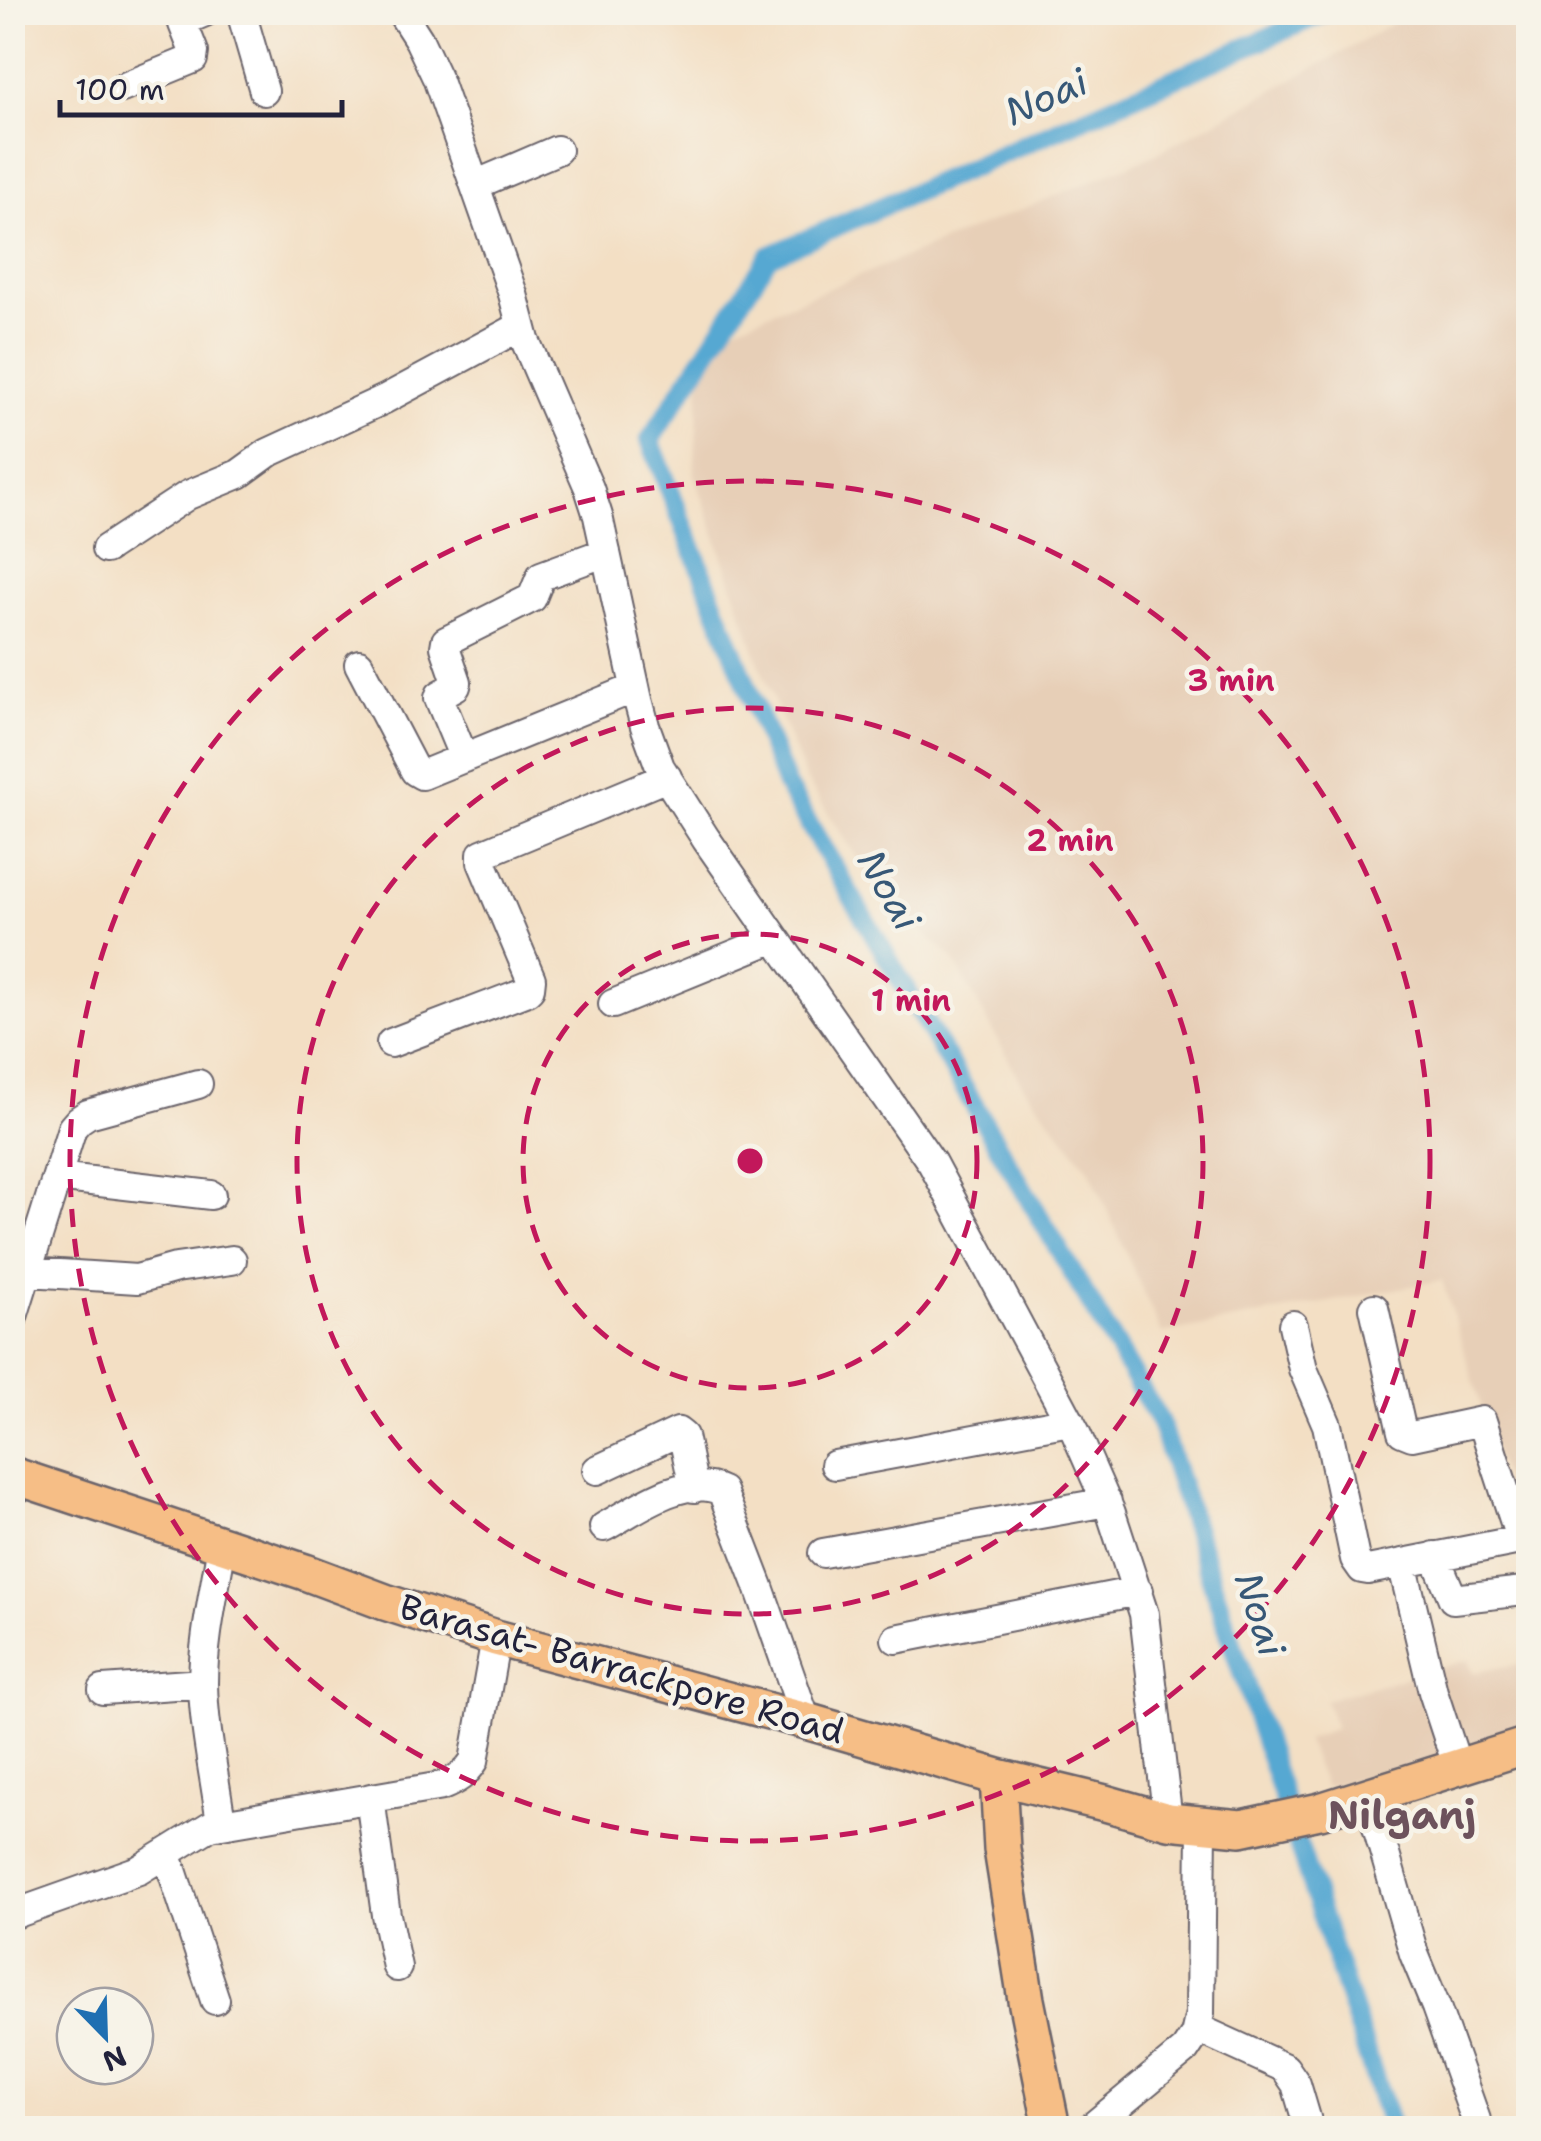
<svg xmlns="http://www.w3.org/2000/svg" width="1541" height="2141" font-family="'Shantell Sans',sans-serif">
	<style>
		.built { fill: #e7cfb7 }
		.lines { fill: none; stroke-linecap: round; stroke-linejoin: round }
		.canal { stroke: #57a8d2; stroke-width: 20 }
		.minor-casing { stroke: #6b646b; stroke-width: 32 }
		.major-casing { stroke: #6b646b; stroke-width: 40 }
		.minor { stroke: #fff; stroke-width: 28 }
		.major { stroke: #f6be86; stroke-width: 35 }
		.ring { fill: none; stroke: #c2185b; stroke-width: 5; stroke-dasharray: 18 12 }
		.labels { text-anchor: middle; stroke-width: 9; stroke-linejoin: round; paint-order: stroke }
		.street-label { font-size: 35px; fill: #22223b; stroke: #f7f3e8 }
		.water-label { font-size: 38px; font-style: italic; fill: #375877; stroke: #f7f3e8 }
		.quarter-label { font-size: 40px; font-weight: bold; fill: #6d525c; stroke: #f7f3e8 }
		.centre { fill: #c2185b; stroke: #f7f3e8; stroke-width: 5 }
		.ring-label { font-size: 30px; text-anchor: middle; font-weight: bold; fill: #c2185b; stroke: #f7f3e8; stroke-width: 9; stroke-linejoin: round; paint-order: stroke }
	</style>
	<rect width="100%" height="100%" fill="#f7f3e8"/>
	<filter id="ink" filterUnits="userSpaceOnUse"><feTurbulence type="fractalNoise" baseFrequency=".01" numOctaves="2"/><feDisplacementMap in="SourceGraphic" scale="20" xChannelSelector="R" yChannelSelector="G"/><feConvolveMatrix kernelMatrix="1 2 1 2 8 2 1 2 1" color-interpolation-filters="sRGB"/></filter>
	<filter id="wash" filterUnits="userSpaceOnUse"><feTurbulence type="fractalNoise" baseFrequency=".0048" numOctaves="4" result="noise"/><feDisplacementMap in="SourceGraphic" scale="40" xChannelSelector="R" yChannelSelector="G"/><feGaussianBlur stdDeviation="2.25" result="paint"/><feColorMatrix in="noise" values="0 0 0 0 0 0 0 0 0 0 0 0 0 0 0 0 0 1.4 0 .05"/><feComposite in="paint" operator="in"/></filter>
	<g filter="url(#wash)">
		<rect width="100%" height="100%" fill="#f3dfc4"/>
		<path class="built" d="M 1410,13 L 1528,13 L 1528,1557 L 1442,1280 L 1162,1334 L 1089,1169 L 1023,1085 L 953,959 L 879,891 L 805,777 L 760,665 L 694,473 L 703,340 L 1154,155 L 1361,42 Z
			M 1468,1660 L 1473,1673 L 1528,1662 L 1528,1735 L 1325,1787 L 1306,1740 L 1336,1728 L 1325,1700 Z"/>
		<g class="lines">
			<path class="canal" d="M 1326,12 L 769,256 L 650,440 L 786,785 L 1159,1420 L 1391,2128"/>
		</g>
	</g>
	<g filter="url(#ink)">
		<g class="lines">
			<g class="minor-casing">
				<path id="minor" d="M 241,12 L 264,91
					M 401,12 L 419,40 L 437,78 L 513,294 L 525,340 L 589,488 L 598,516 L 638,700 L 645,726 L 660,767 L 706,839 L 932,1163 L 1075,1431 L 1111,1513 L 1144,1614 L 1168,1821
					M 122,88 L 193,59 L 194,52 L 183,24 L 186,20 L 205,12
					M 475,185 L 557,150
					M 106,549 L 188,495 L 239,474 L 268,453 L 385,399 L 521,326
					M 359,664 L 415,771 L 422,775 L 635,688
					M 464,758 L 439,698 L 440,695 L 456,686 L 457,682 L 445,647 L 446,641 L 532,598 L 541,576 L 606,552
					M 613,1004 L 775,938
					M 391,1043 L 527,991 L 530,988 L 531,979 L 482,862 L 482,854 L 667,777
					M 57,1177 L 211,1195
					M 29,1272 L 137,1279 L 176,1268 L 232,1260
					M 12,1320 L 72,1128 L 79,1120 L 88,1114 L 198,1084
					M 1293,1325 L 1303,1369 L 1327,1425 L 1355,1559 L 1362,1569 L 1368,1570 L 1515,1541 L 1518,1532 L 1482,1421 L 1412,1436 L 1402,1432 L 1374,1308
					M 835,1465 L 1070,1421
					M 597,1470 L 678,1432 L 683,1436 L 694,1488
					M 604,1527 C 637,1509 684,1473 722,1491 L 758,1584 L 806,1721
					M 823,1553 L 1107,1502
					M 1435,1556 L 1453,1599 L 1524,1591
					M 1402,1563 L 1433,1692 L 1458,1768
					M 896,1639 L 1138,1591
					M 103,1690 L 203,1683
					M 1368,1796 L 1414,1954 L 1436,2007 L 1476,2120 L 1476,2128
					M 370,1798 L 386,1915 L 397,1967
					M 221,1823 C 215,1777 204,1730 203,1684 C 203,1638 215,1590 222,1544
					M 167,1855 L 215,2000
					M 12,1915 L 139,1870 L 210,1826 L 442,1786 C 456,1780 466,1774 474,1761 L 496,1638
					M 1197,2028 L 1285,2068 L 1296,2084 L 1309,2128
					M 1091,2128 L 1185,2050 L 1195,2035 L 1200,2013 L 1202,1826"/>
			</g>
			<g class="major-casing">
				<path id="major" d="M 12,1475 L 305,1572 L 385,1602 L 496,1638 L 806,1721 L 998,1777 L 1105,1803 L 1168,1821 L 1241,1828 L 1320,1811 L 1528,1745
					M 998,1777 L 1002,1849 L 1026,2000 L 1052,2128"/>
			</g>
			<use href="#minor" class="minor"/>
			<use href="#major" class="major"/>
		</g>
	</g>
	<g class="ring">
		<circle cx="750" cy="1161" r="227"/>
		<circle cx="750" cy="1161" r="453"/>
		<circle cx="750" cy="1161" r="680"/>
	</g>
	<g class="labels">
		<g class="street-label">
			<text transform="translate(622 1669) rotate(16)" y="12">Barasat- Barrackpore Road</text>
		</g>
		<g class="water-label">
			<text transform="translate(1046 97) rotate(-24)" y="13">Noai</text>
			<text transform="translate(889 890) rotate(60)" y="13">Noai</text>
			<text transform="translate(1260 1614) rotate(72)" y="13">Noai</text>
		</g>
		<g class="quarter-label">
			<text x="1402" y="1829">Nilganj</text>
		</g>
	</g>
	<circle cx="750" cy="1161" r="15" class="centre"/>
	<g class="ring-label">
		<text x="1231" y="691">3 min</text>
		<text x="1070" y="851">2 min</text>
		<text x="911" y="1011">1 min</text>
	</g>
	<rect width="1541" height="2141" fill="none" stroke="#f7f3e8" stroke-width="50"/>
	<g transform="translate(105 2036) rotate(157)"><circle r="48" fill="#f7f3e8" stroke="#a29fa3" stroke-width="2.5"/>
	<path d="M0-8L18 38L0 25L-18 38Z" fill="#1f6fb2"/>
	<text y="-15" font-size="28" font-weight="bold" text-anchor="middle" fill="#22223b">N</text>
	</g>
	<path d="M60 100v15h282v-15" fill="none" stroke="#22223b" stroke-width="5"/>
	<text x="75" y="100" font-size="30" fill="#22223b" stroke="#f7f3e8" stroke-width="8" paint-order="stroke">100 m</text>
</svg>
